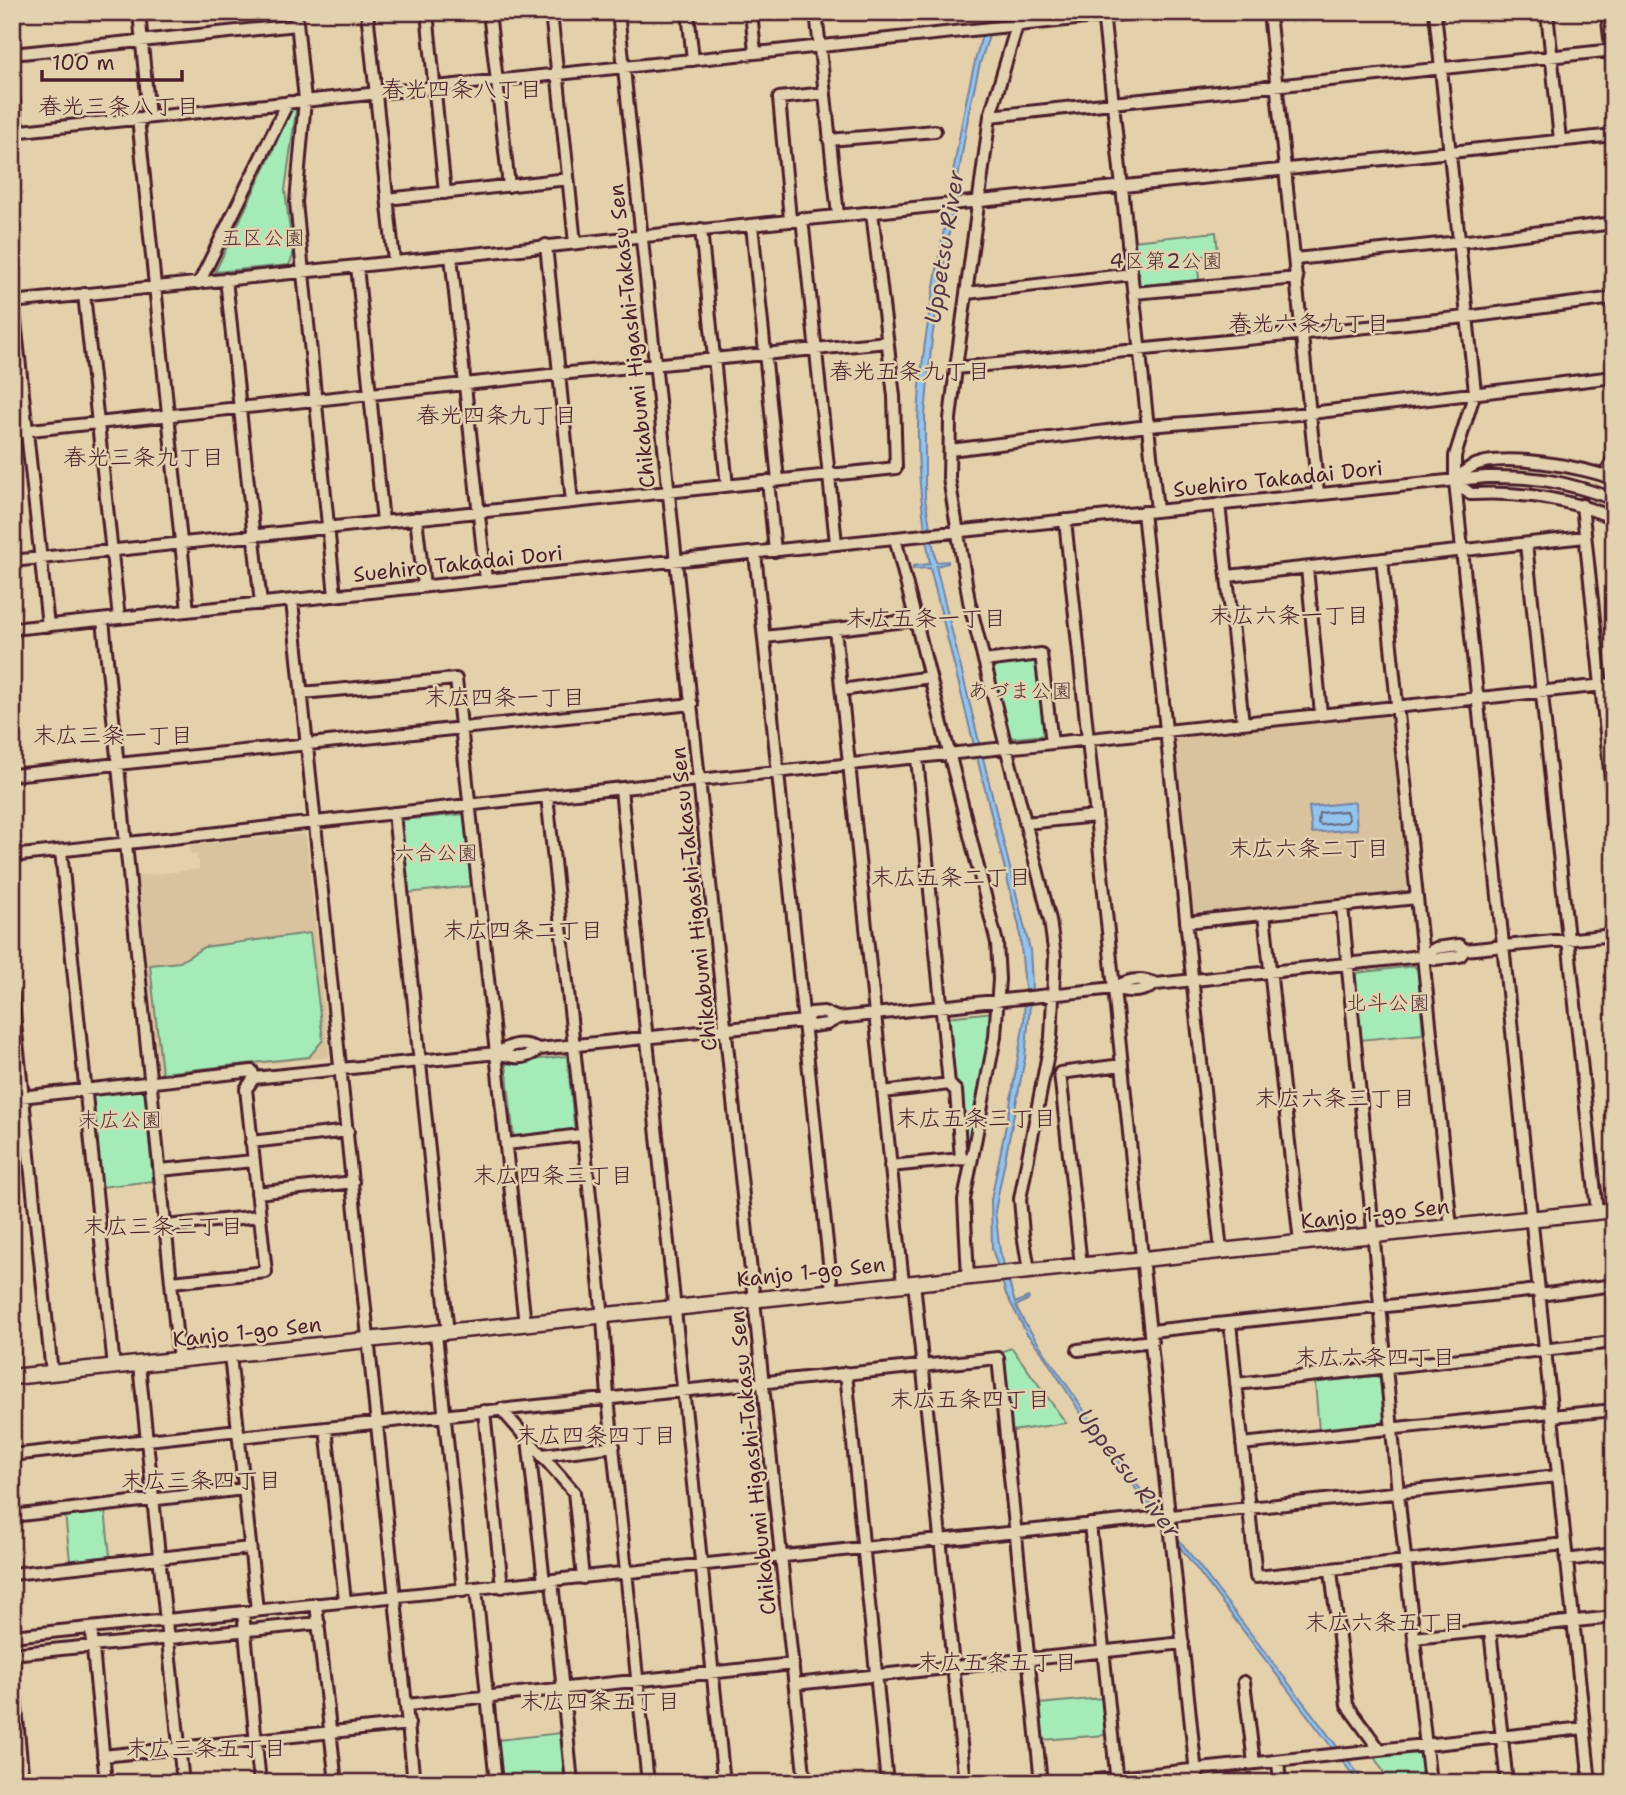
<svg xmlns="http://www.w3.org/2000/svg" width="1626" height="1795" font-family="'Shantell Sans','Klee One',sans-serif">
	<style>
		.built { fill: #d9c29e }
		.green { fill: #a5ebb8; stroke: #788572; stroke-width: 2 }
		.water { fill: #92c4ee; stroke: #7582a0; stroke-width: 2 }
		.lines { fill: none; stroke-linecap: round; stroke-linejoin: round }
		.shore { stroke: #676179; stroke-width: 2 }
		.minor-casing { stroke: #4a1f2b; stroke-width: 16 }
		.major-casing { stroke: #4a1f2b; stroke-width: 19 }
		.minor { stroke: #e3d2af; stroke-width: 10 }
		.major { stroke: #e3d2af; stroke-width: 14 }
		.labels { text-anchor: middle; stroke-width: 5; stroke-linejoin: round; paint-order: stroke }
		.park-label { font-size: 21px; fill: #533339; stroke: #e3d2af }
		.street-label { font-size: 21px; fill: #4a1f2b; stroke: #e3d2af }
		.neighbourhood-label { font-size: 23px; fill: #4a1f2b; stroke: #e3d2af }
		.water-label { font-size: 23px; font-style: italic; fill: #553848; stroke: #e3d2af }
	</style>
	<rect width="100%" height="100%" fill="#e4d1ab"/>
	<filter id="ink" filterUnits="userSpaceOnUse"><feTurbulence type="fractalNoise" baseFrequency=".0143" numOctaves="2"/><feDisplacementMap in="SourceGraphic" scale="14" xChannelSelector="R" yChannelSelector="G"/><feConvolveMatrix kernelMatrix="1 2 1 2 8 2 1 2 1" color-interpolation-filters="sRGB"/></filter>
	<g filter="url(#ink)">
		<path class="built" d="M 1385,715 L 1390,720 L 1408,887 L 1402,895 L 1196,916 L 1190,911 L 1170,740 L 1173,737 Z
			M 302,834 L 306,837 L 329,1057 L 161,1076 L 159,1074 L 138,876 L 199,869 L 199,860 L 197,860 L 196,854 L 191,854 L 190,845 Z"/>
		<path class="green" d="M 289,107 L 296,110 L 285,190 L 293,256 L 289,265 L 215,272 L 273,151 Z
			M 1216,232 L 1218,254 L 1197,257 L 1199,280 L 1143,288 L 1138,284 L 1133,241 Z
			M 1036,660 L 1040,663 L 1047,735 L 1013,738 L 1007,735 L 991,667 Z
			M 465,814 L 472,886 L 407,893 L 400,820 Z
			M 310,933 L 323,1040 L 309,1057 L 162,1073 L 150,965 L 180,962 L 204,947 Z
			M 1414,966 L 1418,970 L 1423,1034 L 1359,1040 L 1353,977 L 1356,973 Z
			M 994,1012 L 991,1040 L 969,1153 L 965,1153 L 962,1091 L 951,1076 L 946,1017 Z
			M 567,1056 L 575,1134 L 514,1140 L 506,1063 Z
			M 144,1088 L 153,1181 L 101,1187 L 91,1093 Z
			M 1011,1348 L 1012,1348 L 1066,1423 L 1012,1431 L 1003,1351 Z
			M 1377,1376 L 1380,1379 L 1385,1419 L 1382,1425 L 1319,1431 L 1315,1382 Z
			M 105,1510 L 110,1556 L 70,1561 L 65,1514 Z
			M 1102,1698 L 1105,1735 L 1042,1740 L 1039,1704 Z
			M 560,1733 L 565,1783 L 501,1783 L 497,1740 Z
			M 1417,1753 L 1423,1757 L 1426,1783 L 1386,1783 L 1383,1771 L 1374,1757 Z"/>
		<path class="water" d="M 989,12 L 997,12 L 980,63 L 969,111 L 932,338 L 925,415 L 925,498 L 936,562 L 948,561 L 948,563 L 936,566 L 1030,950 L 1032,984 L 1025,1058 L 995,1211 L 1000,1251 L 1015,1303 L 1028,1297 L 1029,1299 L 1016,1306 L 1024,1322 L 1094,1425 L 1108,1441 L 1128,1473 L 1365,1783 L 1359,1783 L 1330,1745 L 1108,1452 L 1107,1446 L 1082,1415 L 1041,1351 L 1027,1334 L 1006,1294 L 992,1248 L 991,1200 L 1010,1105 L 1024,1021 L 1025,988 L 1019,926 L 930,568 L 913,569 L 913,566 L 930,564 C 923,518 917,473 918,426 C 919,354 936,281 947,210 C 958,143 968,77 989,12 Z
			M 1355,802 L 1357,829 L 1312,833 L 1309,807 Z"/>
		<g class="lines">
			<path class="shore" d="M 1346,811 L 1349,819 L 1347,822 L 1321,825 L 1318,823 L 1319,813 Z"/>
			<g class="minor-casing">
				<path id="minor" d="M 139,12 L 149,117
					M 296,12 L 305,100 L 296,202 L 335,596
					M 367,12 L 394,261
					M 427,12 L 445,193
					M 489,12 L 509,186
					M 551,12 L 575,243
					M 618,12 L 805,1783
					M 688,12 L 693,60
					M 751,12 L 755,52
					M 816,12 L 838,215
					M 1021,12 L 990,116 L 956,368 L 950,419 L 949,478 L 969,601 L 1050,920 L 1055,957 L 1051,1038 L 1020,1199 L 1023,1234 L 1029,1270
					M 1103,12 L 1157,510
					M 1269,12 L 1318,493
					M 1435,12 L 1475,392 L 1455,456 L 1455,482 L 1590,1783
					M 1547,12 L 1560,140
					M 1607,12 L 1614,73
					M 12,54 L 297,25
					M 12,87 L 17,131
					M 990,116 L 1614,50
					M 138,118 L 188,611
					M 12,132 L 1142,12
					M 829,140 L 935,131
					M 387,199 L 568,179
					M 802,218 L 836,543
					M 790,219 L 779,98 L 825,93
					M 752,225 L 778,480
					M 701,229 L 727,486
					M 546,245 L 572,502
					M 451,256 L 486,580
					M 1295,259 L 1459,242 L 1614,223
					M 357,266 L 383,522
					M 226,279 L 261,604
					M 199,283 L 288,102
					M 967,293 L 1132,274
					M 1134,293 L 1297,278
					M 84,294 L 119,618
					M 12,302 L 1614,135
					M 13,302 L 48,626
					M 956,368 L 1467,317 L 1614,298
					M 12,432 L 559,374 L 887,342
					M 950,450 L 1148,426 L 1311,413 L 1614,377
					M 1605,476 L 1614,457
					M 768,481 L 775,551
					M 1455,482 C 1460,477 1465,470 1471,467 C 1499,451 1584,467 1614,479
					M 1455,482 L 1471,494 C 1520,491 1568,499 1614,518
					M 1219,504 L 1243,723
					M 1582,505 L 1614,809
					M 1143,512 L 1221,1251
					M 416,518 L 424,586
					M 1065,520 L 1197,1783
					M 895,538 L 997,943 L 999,979 L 995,1037 L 964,1200 L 968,1277
					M 1526,544 L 1597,1211
					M 755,553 L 832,1291
					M 1382,559 L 1451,1227
					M 12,561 L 896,468 L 894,396 L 872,212
					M 1307,568 L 1321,714
					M 1228,576 L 1585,537
					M 292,601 L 414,1783
					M 103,620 L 179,1360
					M 12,629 L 1486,477 C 1537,476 1565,482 1614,499
					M 835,629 L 903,1283
					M 765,637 L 915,620
					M 984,661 L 1041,654 L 1052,743
					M 842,690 L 930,677
					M 302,693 L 456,679 L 525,1325
					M 917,758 L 949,1084
					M 12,775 L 692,704
					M 621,789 L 724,1783
					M 547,796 L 603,1317 L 608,1398 L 648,1783
					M 394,813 L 448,1333
					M 1025,823 L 1096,816
					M 61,851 L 114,1367
					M 12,856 L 547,796 L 1614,684
					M 1342,906 L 1398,1493 L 1430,1783
					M 1264,914 L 1300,1243
					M 1186,922 L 1416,898
					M 1422,956 L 1436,948 L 1459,945 L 1465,950 L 1614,935
					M 1156,984 C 1141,977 1128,979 1114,988 C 1129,993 1142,993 1156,984 L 1422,956 L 1435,959 L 1460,956 L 1465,950
					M 12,994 L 52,1373
					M 804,1021 L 812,1026 L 827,1024 L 838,1018 L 1114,988
					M 497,1053 C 513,1044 521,1041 539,1049 L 804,1021 L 811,1013 L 824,1012 L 838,1018
					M 883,1092 L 949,1084 L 956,1091 L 961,1159 L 971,1160
					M 12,1098 L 252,1071 L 254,1078
					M 251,1142 L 348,1131
					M 507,1144 L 581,1135
					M 890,1166 L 961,1159
					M 160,1170 L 253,1161
					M 257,1193 L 353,1182
					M 167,1226 L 259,1216
					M 1081,1265 L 1060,1073 L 1122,1065
					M 172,1282 L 266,1272 L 246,1089 L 254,1078 L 497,1053 C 514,1058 524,1061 539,1049
					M 914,1282 L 965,1783
					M 1539,1295 L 1614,1285
					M 1230,1323 L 1256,1577 L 1565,1544
					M 1151,1331 L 1538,1290
					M 436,1334 L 463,1591
					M 1078,1350 L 1152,1341
					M 230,1355 L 257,1610
					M 139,1365 L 183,1783
					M 846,1373 L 887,1783
					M 1236,1384 L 1614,1342
					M 501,1409 L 574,1492 L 583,1578
					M 484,1411 L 502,1587
					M 1552,1416 L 1614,1410
					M 326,1428 L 345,1601
					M 239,1437 L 998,1358 L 1041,1783
					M 528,1439 L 544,1582
					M 1242,1444 L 1551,1412
					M 12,1455 L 238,1430
					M 543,1455 L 614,1446
					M 12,1516 L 244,1489
					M 1090,1524 L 1117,1783
					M 1566,1560 L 1614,1554
					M 1331,1571 L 1347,1705 L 1379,1749
					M 12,1574 L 250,1548
					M 552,1581 L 572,1783
					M 476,1589 L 496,1783
					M 316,1604 L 336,1783
					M 243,1612 L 260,1783
					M 91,1628 L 106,1783
					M 1490,1631 L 1507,1783
					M 12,1636 L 1557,1476
					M 1414,1638 L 1614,1617
					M 12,1654 L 319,1623
					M 12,1665 L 23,1783
					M 1244,1682 L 1254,1763
					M 795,1684 L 1183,1643
					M 407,1705 L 793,1664
					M 103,1756 L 409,1724
					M 1278,1761 L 1280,1783
					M 1069,1783 L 1584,1728"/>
			</g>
			<g class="major-casing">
				<path id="major" d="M 12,1377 L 1614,1210"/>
			</g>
			<use href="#minor" class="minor"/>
			<use href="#major" class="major"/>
		</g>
	</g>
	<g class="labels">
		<g class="park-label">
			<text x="263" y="245">五区公園</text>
			<text x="1166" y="268">4区第2公園</text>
			<text x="1020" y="698">あづま公園</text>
			<text x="436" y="860">六合公園</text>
			<text x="1388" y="1010">北斗公園</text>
			<text x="120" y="1127">末広公園</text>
		</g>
		<g class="street-label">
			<text transform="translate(632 336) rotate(-96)" y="7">Chikabumi Higashi-Takasu Sen</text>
			<text transform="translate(1278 479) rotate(-6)" y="7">Suehiro Takadai Dori</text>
			<text transform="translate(458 564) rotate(-6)" y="7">Suehiro Takadai Dori</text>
			<text transform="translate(694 899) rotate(-96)" y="7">Chikabumi Higashi-Takasu Sen</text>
			<text transform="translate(1375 1214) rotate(-6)" y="7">Kanjo 1-go Sen</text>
			<text transform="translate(811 1272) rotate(-6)" y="7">Kanjo 1-go Sen</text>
			<text transform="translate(247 1332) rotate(-6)" y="7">Kanjo 1-go Sen</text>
			<text transform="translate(753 1463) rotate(-96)" y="7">Chikabumi Higashi-Takasu Sen</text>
		</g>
		<g class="neighbourhood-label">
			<text x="462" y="97">春光四条八丁目</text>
			<text x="119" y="114">春光三条八丁目</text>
			<text x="1309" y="331">春光六条九丁目</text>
			<text x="910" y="379">春光五条九丁目</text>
			<text x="497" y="423">春光四条九丁目</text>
			<text x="144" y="465">春光三条九丁目</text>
			<text x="1289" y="623">末広六条一丁目</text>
			<text x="926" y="626">末広五条一丁目</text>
			<text x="505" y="705">末広四条一丁目</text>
			<text x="113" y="743">末広三条一丁目</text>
			<text x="1309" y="856">末広六条二丁目</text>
			<text x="951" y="885">末広五条二丁目</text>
			<text x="523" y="938">末広四条二丁目</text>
			<text x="1335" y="1106">末広六条三丁目</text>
			<text x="976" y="1126">末広五条三丁目</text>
			<text x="553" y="1183">末広四条三丁目</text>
			<text x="163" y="1234">末広三条三丁目</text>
			<text x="1375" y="1365">末広六条四丁目</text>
			<text x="970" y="1407">末広五条四丁目</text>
			<text x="596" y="1443">末広四条四丁目</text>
			<text x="201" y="1488">末広三条四丁目</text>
			<text x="1385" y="1630">末広六条五丁目</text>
			<text x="997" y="1670">末広五条五丁目</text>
			<text x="600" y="1709">末広四条五丁目</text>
			<text x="206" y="1756">末広三条五丁目</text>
		</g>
		<g class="water-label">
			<text transform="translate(944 247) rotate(-81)" y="8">Uppetsu River</text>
			<text transform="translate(1129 1473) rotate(53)" y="8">Uppetsu River</text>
		</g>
	</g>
	<rect width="1626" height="1795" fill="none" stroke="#e3d2af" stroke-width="42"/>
	<rect x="21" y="21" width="1584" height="1753" fill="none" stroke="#4a1f2b" stroke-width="2.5" filter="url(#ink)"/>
	<path d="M42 70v10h140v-10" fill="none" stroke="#4a1f2b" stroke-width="3.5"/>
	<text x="52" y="70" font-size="21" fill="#4a1f2b" stroke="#e3d2af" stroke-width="5" paint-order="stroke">100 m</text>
</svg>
